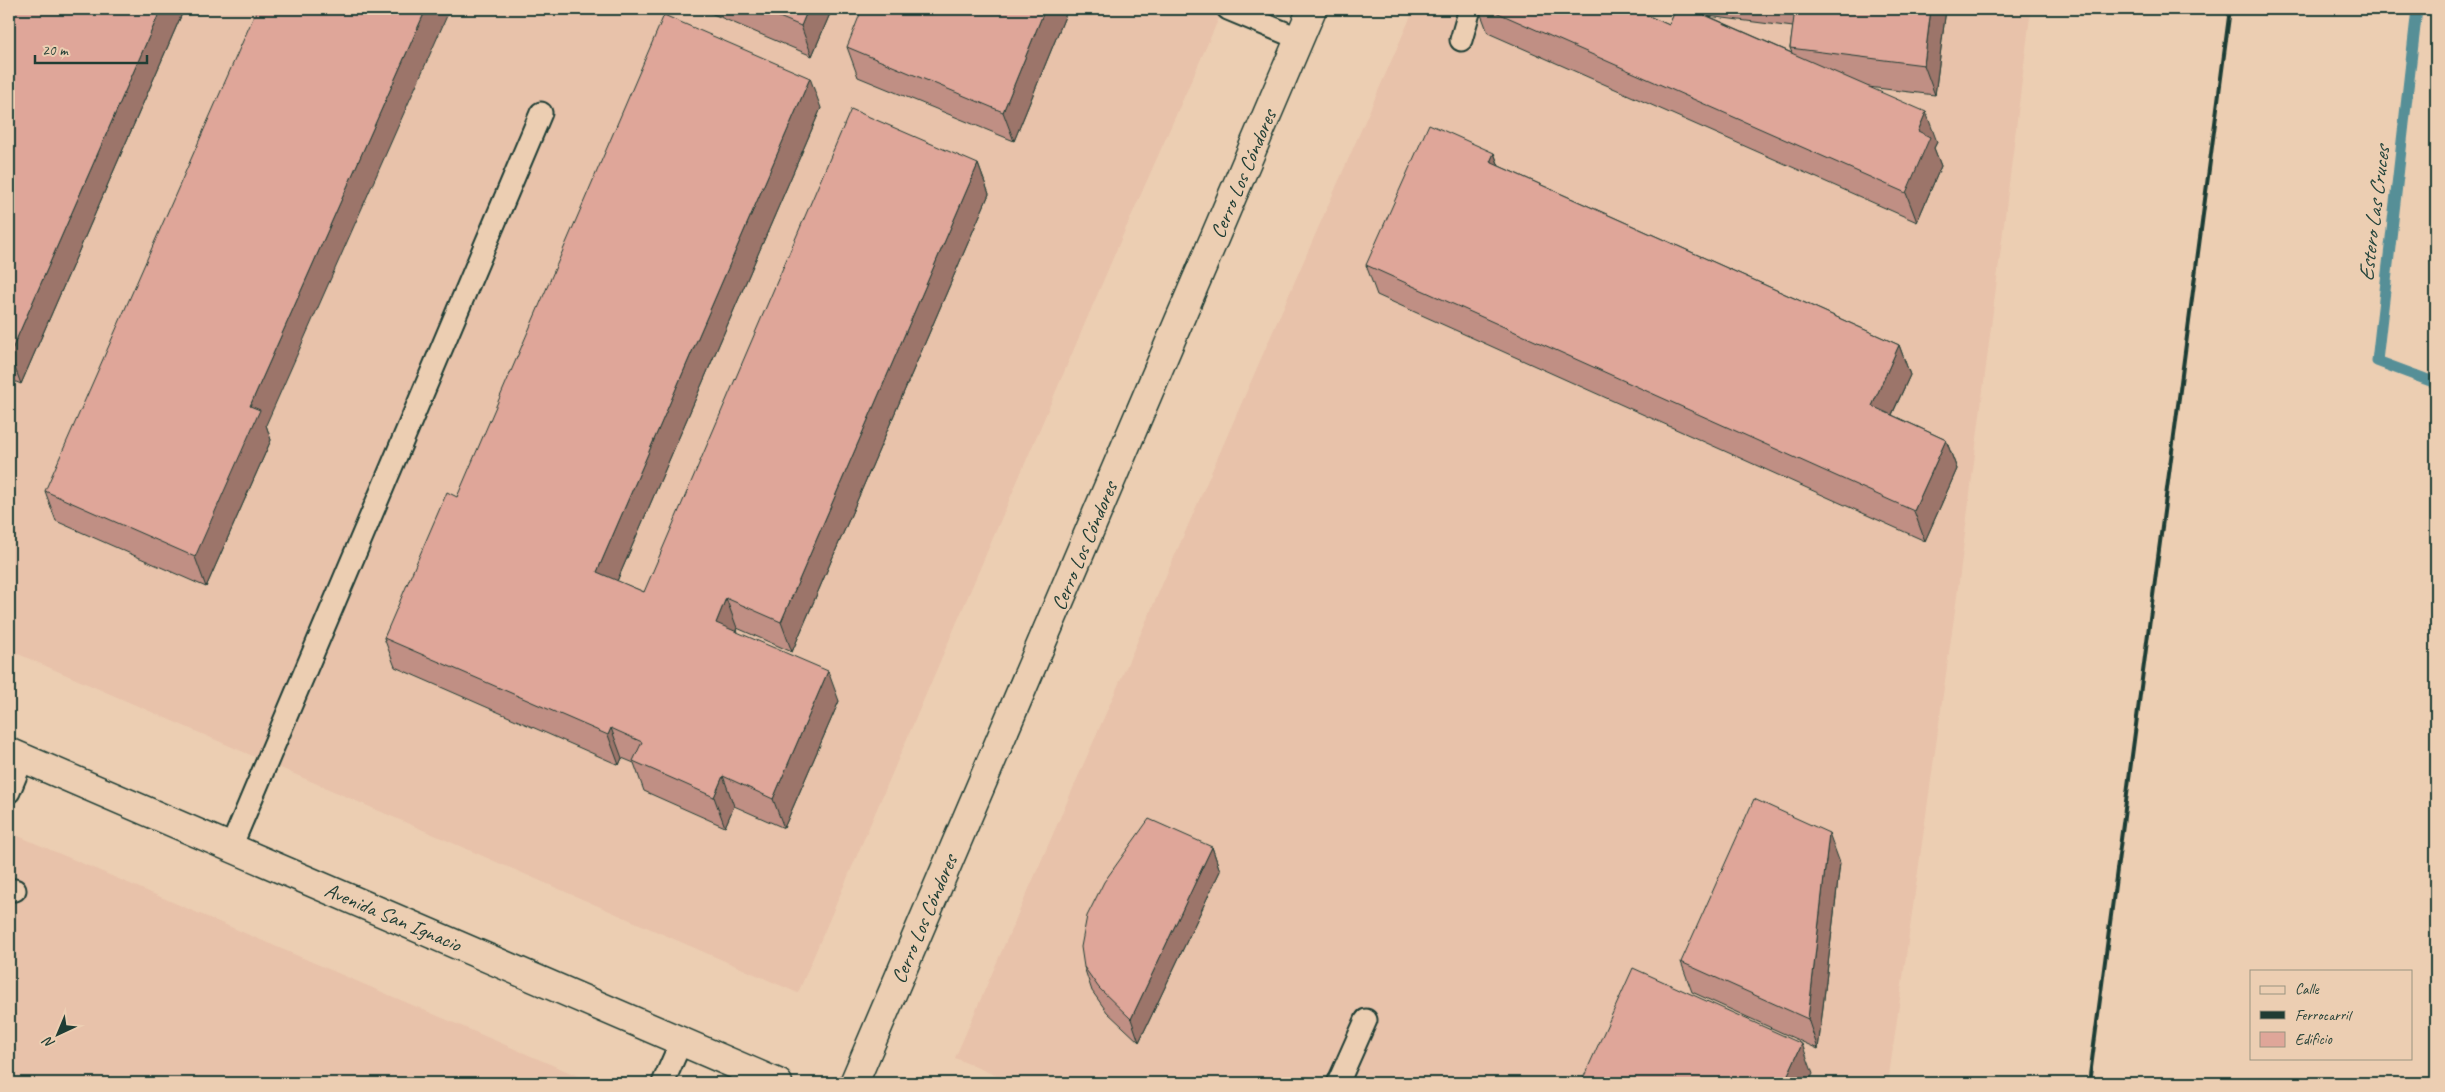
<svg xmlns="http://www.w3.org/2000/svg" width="2445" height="1092" font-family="Caveat,sans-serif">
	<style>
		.built { fill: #e8c2aa }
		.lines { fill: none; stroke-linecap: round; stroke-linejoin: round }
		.stream { stroke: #568f97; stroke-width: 11 }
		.lane-casing { stroke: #1f3d34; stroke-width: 25 }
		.street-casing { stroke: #1f3d34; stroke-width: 31 }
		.secondary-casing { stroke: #1f3d34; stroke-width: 31 }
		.lane { stroke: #ecceb2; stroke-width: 21 }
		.street { stroke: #ecceb2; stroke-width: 28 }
		.secondary { stroke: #ecceb2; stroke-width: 28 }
		.rail { stroke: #1f3d34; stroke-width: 4 }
		.wall { fill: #c08f84; stroke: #1f3d34; fill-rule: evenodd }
		.shaded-wall { fill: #9c746b; stroke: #1f3d34 }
		.building { fill: #dfa699; stroke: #1f3d34 }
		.labels { text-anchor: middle; stroke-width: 5; stroke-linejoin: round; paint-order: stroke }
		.street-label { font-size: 21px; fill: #1f3d34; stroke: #ecceb2 }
		.water-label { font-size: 22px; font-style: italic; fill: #24443c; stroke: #ecceb2 }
	</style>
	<rect width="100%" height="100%" fill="#ecceb2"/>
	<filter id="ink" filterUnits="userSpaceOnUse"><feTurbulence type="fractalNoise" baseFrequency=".02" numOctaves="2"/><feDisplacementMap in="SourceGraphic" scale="10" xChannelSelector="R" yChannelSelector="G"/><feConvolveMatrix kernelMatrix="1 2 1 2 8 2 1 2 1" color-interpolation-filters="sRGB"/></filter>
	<g filter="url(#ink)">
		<path class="built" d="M 9,9 L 1223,9 L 1122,237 L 798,993 L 9,650 Z
			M 1414,9 L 2031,9 L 1958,589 L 1888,1083 L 1013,1083 L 955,1058 Z
			M 9,832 L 594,1083 L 9,1083 Z"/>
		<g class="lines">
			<path class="stream" d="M 2417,9 L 2377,361 L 2436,383"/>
			<g class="lane-casing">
				<path id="lane" d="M 1228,9 L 1300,39
					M 1461,40 L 1470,9
					M 9,792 L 23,758
					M 231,847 L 541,113
					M 9,889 L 15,890
					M 663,1083 L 681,1042
					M 1338,1083 L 1366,1020"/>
			</g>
			<g class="street-casing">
				<path id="street" d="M 854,1083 L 1312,9"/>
			</g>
			<g class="secondary-casing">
				<path id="secondary" d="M 9,752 L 778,1083"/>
			</g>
			<use href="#lane" class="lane"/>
			<use href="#street" class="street"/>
			<use href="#secondary" class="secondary"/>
			<path class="rail" d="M 2089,1083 L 2230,9"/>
		</g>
		<path class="wall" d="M 9,9 L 184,9 L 21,384 L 9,379 Z
			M 701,9 L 832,9 L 812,56 Z
			M 1068,9 L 1014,141 L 858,77 L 847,47 Z
			M 1479,9 L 1633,9 L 1669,25 L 1675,12 L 1649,9 L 1946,9 L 1935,95 L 1868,87 L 1937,142 L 1934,148 L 1941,166 L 1917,222 L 1488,33 ZM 1708,16 L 1793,27 L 1790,48 L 1792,53 Z
			M 821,108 L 617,581 L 644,592 L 978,164 L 989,194 L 792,652 L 737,628 L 736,632 L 839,701 L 784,828 L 734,806 L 725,827 L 644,791 L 634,763 L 622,758 L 619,765 L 395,667 L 384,638 L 457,497 Z
			M 1494,153 L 1499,166 L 1899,345 L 1910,375 L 1892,415 L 1946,440 L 1957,469 L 1925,541 L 1377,295 L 1366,265 Z
			M 266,425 L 271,440 L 206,587 L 56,521 L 45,491 Z
			M 1212,847 L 1220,871 L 1139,1042 L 1107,1012 L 1092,991 L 1084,967 Z
			M 1840,863 L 1818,1049 L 1692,992 L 1681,962 Z"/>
		<path class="shaded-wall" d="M 161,9 L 184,9 L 21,384 L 10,354 Z
			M 426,9 L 450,9 L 266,425 L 271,440 L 206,587 L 195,557 L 250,406 Z
			M 808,9 L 832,9 L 812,56 L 801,26 Z
			M 1045,9 L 1068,9 L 1014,141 L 1003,112 Z
			M 1931,9 L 1946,9 L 1935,95 L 1924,65 Z
			M 810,78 L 821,108 L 608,602 L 597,572 Z
			M 1926,112 L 1937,142 L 1934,148 L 1941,166 L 1917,222 L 1906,193 L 1918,131 Z
			M 1494,153 L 1505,183 L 1490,162 Z
			M 978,164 L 989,194 L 792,652 L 781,622 Z
			M 1899,345 L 1910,375 L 1882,436 L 1872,406 Z
			M 1946,440 L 1957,469 L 1925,541 L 1914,511 Z
			M 726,598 L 737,628 L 727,653 L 716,623 Z
			M 828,671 L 839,701 L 784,828 L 773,799 Z
			M 611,728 L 622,758 L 619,765 L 608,735 Z
			M 723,776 L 734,806 L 725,827 L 714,797 Z
			M 1829,833 L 1840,863 L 1818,1049 L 1808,1019 Z
			M 1212,847 L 1220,871 L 1139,1042 L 1131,1019 Z
			M 1802,1044 L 1813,1074 L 1808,1083 L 1784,1083 Z"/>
		<path class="building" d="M 9,9 L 161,9 L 10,354 L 9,354 Z
			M 257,9 L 426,9 L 250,406 L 260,410 L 195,557 L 45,491 Z
			M 760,9 L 808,9 L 801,26 Z
			M 862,9 L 1045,9 L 1003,112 L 847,47 Z
			M 1489,9 L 1633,9 L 1669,25 L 1676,9 L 1691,9 L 1926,112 L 1918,131 L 1930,137 L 1906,193 Z
			M 1795,9 L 1931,9 L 1924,65 L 1790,48 Z
			M 664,15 L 810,78 L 597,572 L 644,592 L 851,109 L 978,164 L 781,622 L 726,598 L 716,623 L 828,671 L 773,799 L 723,776 L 714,797 L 633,761 L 642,742 L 611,728 L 608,735 L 384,638 L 447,492 L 457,497 Z
			M 1429,124 L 1494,153 L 1490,162 L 1899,345 L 1872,406 L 1946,440 L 1914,511 L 1366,265 Z
			M 1754,799 L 1829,833 L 1808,1019 L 1681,962 Z
			M 1149,819 L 1212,847 L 1131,1019 L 1099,988 L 1084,967 L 1081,947 L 1087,916 L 1104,882 Z
			M 1633,968 L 1802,1044 L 1784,1083 L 1581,1083 Z
			M 317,1080 L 324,1083 L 315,1083 Z
			M 433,1080 L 440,1083 L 432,1083 Z"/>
	</g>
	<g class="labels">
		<g class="street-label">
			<text transform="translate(1243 174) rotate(-67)" y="7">Cerro Los Cóndores</text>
			<text transform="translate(1084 546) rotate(-67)" y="7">Cerro Los Cóndores</text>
			<text transform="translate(393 917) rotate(23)" y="7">Avenida San Ignacio</text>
			<text transform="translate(924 919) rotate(-67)" y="7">Cerro Los Cóndores</text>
		</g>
		<g class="water-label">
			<text transform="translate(2373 214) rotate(-83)" y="8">Estero Las Cruces</text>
		</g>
	</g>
	<rect width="2445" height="1092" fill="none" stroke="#ecceb2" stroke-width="30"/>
	<rect x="15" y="15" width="2415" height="1062" fill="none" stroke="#1f3d34" stroke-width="2" filter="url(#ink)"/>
	<rect x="2250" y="970" width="162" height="90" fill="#ecceb2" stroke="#9a9480"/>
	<rect x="2260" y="986" width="25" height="8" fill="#ecceb2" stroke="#9a9480"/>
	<text x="2295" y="994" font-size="15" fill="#1f3d34">Calle</text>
	<rect x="2260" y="1011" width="25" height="8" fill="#1f3d34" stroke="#9a9480"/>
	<text x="2295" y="1020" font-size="15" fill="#1f3d34">Ferrocarril</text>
	<rect x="2260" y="1032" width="25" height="15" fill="#dfa699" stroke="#9a9480"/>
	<text x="2295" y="1044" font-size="15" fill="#1f3d34">Edificio</text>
	<g transform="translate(58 1034) rotate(224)" stroke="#ecceb2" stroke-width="4" paint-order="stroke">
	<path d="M0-4L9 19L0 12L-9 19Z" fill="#1f3d34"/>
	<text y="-8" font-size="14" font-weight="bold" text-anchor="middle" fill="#1f3d34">N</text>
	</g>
	<path d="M35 55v8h112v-8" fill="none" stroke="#1f3d34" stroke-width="2.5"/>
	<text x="42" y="55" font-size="15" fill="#1f3d34" stroke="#ecceb2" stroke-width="4" paint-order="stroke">20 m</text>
</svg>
